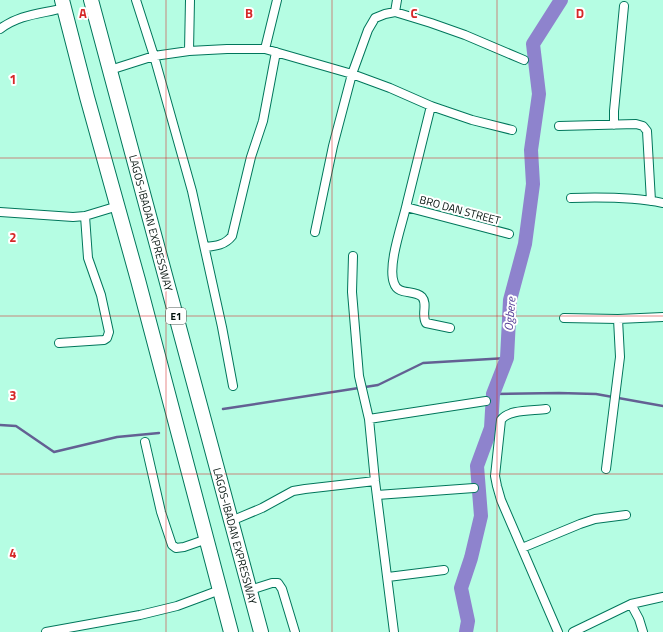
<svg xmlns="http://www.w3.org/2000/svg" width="663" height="632" font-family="'Titillium Web',sans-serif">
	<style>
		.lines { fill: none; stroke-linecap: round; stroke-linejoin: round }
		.stream { stroke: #636093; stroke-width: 2.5 }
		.river { stroke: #8e83cd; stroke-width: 14 }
		.minor-casing { stroke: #00765b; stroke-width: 10 }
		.motorway-casing { stroke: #00765b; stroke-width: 16 }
		.minor { stroke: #fff; stroke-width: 8 }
		.motorway { stroke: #fff; stroke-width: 14 }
		.grid { fill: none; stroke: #d62828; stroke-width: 1; stroke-opacity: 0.55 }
		.labels { text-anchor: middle; stroke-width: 4; stroke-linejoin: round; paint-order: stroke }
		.shield { fill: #fff; stroke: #4c5854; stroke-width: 1 }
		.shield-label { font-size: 10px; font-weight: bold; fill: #00100b }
		.street-label { font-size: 11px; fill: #00100b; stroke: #fff }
		.water-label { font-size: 12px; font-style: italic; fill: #523c95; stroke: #fff }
		.grid-label { font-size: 13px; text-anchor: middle; font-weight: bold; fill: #d62828; stroke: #fff; stroke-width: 4; stroke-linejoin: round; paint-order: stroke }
	</style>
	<rect width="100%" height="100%" fill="#b5fde3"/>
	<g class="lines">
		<path class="stream" d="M 493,394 L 559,393 L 596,394 L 663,406
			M 223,409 L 378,385 L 423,363 L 507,358
			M 0,425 L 16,426 L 54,452 L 117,437 L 159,433"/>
		<path class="river" d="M 466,632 L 468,621 L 461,588 L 471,558 L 481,516 L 477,466 L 491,428 L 493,394 L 507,358 L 510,300 L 525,244 L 533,184 L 531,150 L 539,94 L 533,44 L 561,0"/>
		<g class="minor-casing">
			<path id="minor" d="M 136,0 L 154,56 L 192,191 L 222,327 L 233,386
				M 395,12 L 397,0
				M 0,29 C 20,14 41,14 64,8
				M 265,49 L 277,0
				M 189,51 L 190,0
				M 110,70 L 154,56 L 189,51 L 227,49 L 265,49 L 352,74 L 390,88 L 431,106 L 472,120 L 512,130
				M 431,106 C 423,138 415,171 407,203 C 403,222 387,265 394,283 C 398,296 414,289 422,297 C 428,304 421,315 426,323 L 450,328
				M 614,125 L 614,111 L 624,6
				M 559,126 L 636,124 L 643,126 L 647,131 L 651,201
				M 571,198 C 601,197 633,197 663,203
				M 406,207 L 509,234
				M 0,212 L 73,217 L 85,216 L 118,206
				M 315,232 L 333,146 L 352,74 L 368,30 L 375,18 L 385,14 L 395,12 L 431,23 L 465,35 L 524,60
				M 205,247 C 216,246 225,245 232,236 L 251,157 L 263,121 L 276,52
				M 353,256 L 352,292 L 359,376 L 369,419 L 375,481 L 394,632
				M 564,318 L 618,319 L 663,317
				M 59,343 L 104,340 L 107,338 L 109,332 L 101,295 L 88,258 L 85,216
				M 546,409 C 534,411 508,409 501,420 L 495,476 L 497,486 L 501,500 L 558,632
				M 369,419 L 486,401
				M 145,442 L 161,512 L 172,545 L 176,548 L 184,547 L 207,539
				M 606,469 L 620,357 L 618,319
				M 377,495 L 474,488
				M 231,521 L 262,508 L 293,491 L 305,489 L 375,481
				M 522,548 L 580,524 L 595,519 L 626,515
				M 388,577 L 444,570
				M 250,590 L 272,583 L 278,583 L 282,589 L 295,632
				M 631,604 L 639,619 L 643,632
				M 46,632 L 140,615 L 177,606 L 220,590
				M 573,632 L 631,604 L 663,597"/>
		</g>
		<g class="motorway-casing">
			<path id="motorway" d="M 62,0 L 87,97 L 138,280 L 231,632
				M 91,0 L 261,632"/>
		</g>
		<use href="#minor" class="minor"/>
		<use href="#motorway" class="motorway"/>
	</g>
	<path class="grid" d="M 166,0 L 166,632M 332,0 L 332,632M 497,0 L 497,632M 0,158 L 663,158M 0,316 L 663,316M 0,474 L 663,474"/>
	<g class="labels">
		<rect class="shield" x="166" y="308" width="20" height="16" rx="3"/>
		<g class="shield-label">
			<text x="176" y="320">E1</text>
		</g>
		<g class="street-label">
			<text transform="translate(460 210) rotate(15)" y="4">BRO DAN STREET</text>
			<text transform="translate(151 223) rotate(75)" y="4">LAGOS-IBADAN EXPRESSWAY</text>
			<text transform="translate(235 536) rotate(75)" y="4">LAGOS-IBADAN EXPRESSWAY</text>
		</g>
		<g class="water-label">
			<text transform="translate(510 314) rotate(-85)" y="4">Ogbere</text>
		</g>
	</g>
	<g class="grid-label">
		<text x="83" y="18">A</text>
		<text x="249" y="18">B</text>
		<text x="414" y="18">C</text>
		<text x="580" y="18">D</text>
		<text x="13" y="84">1</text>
		<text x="13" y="242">2</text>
		<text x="13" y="400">3</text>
		<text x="13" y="558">4</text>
	</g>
</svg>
